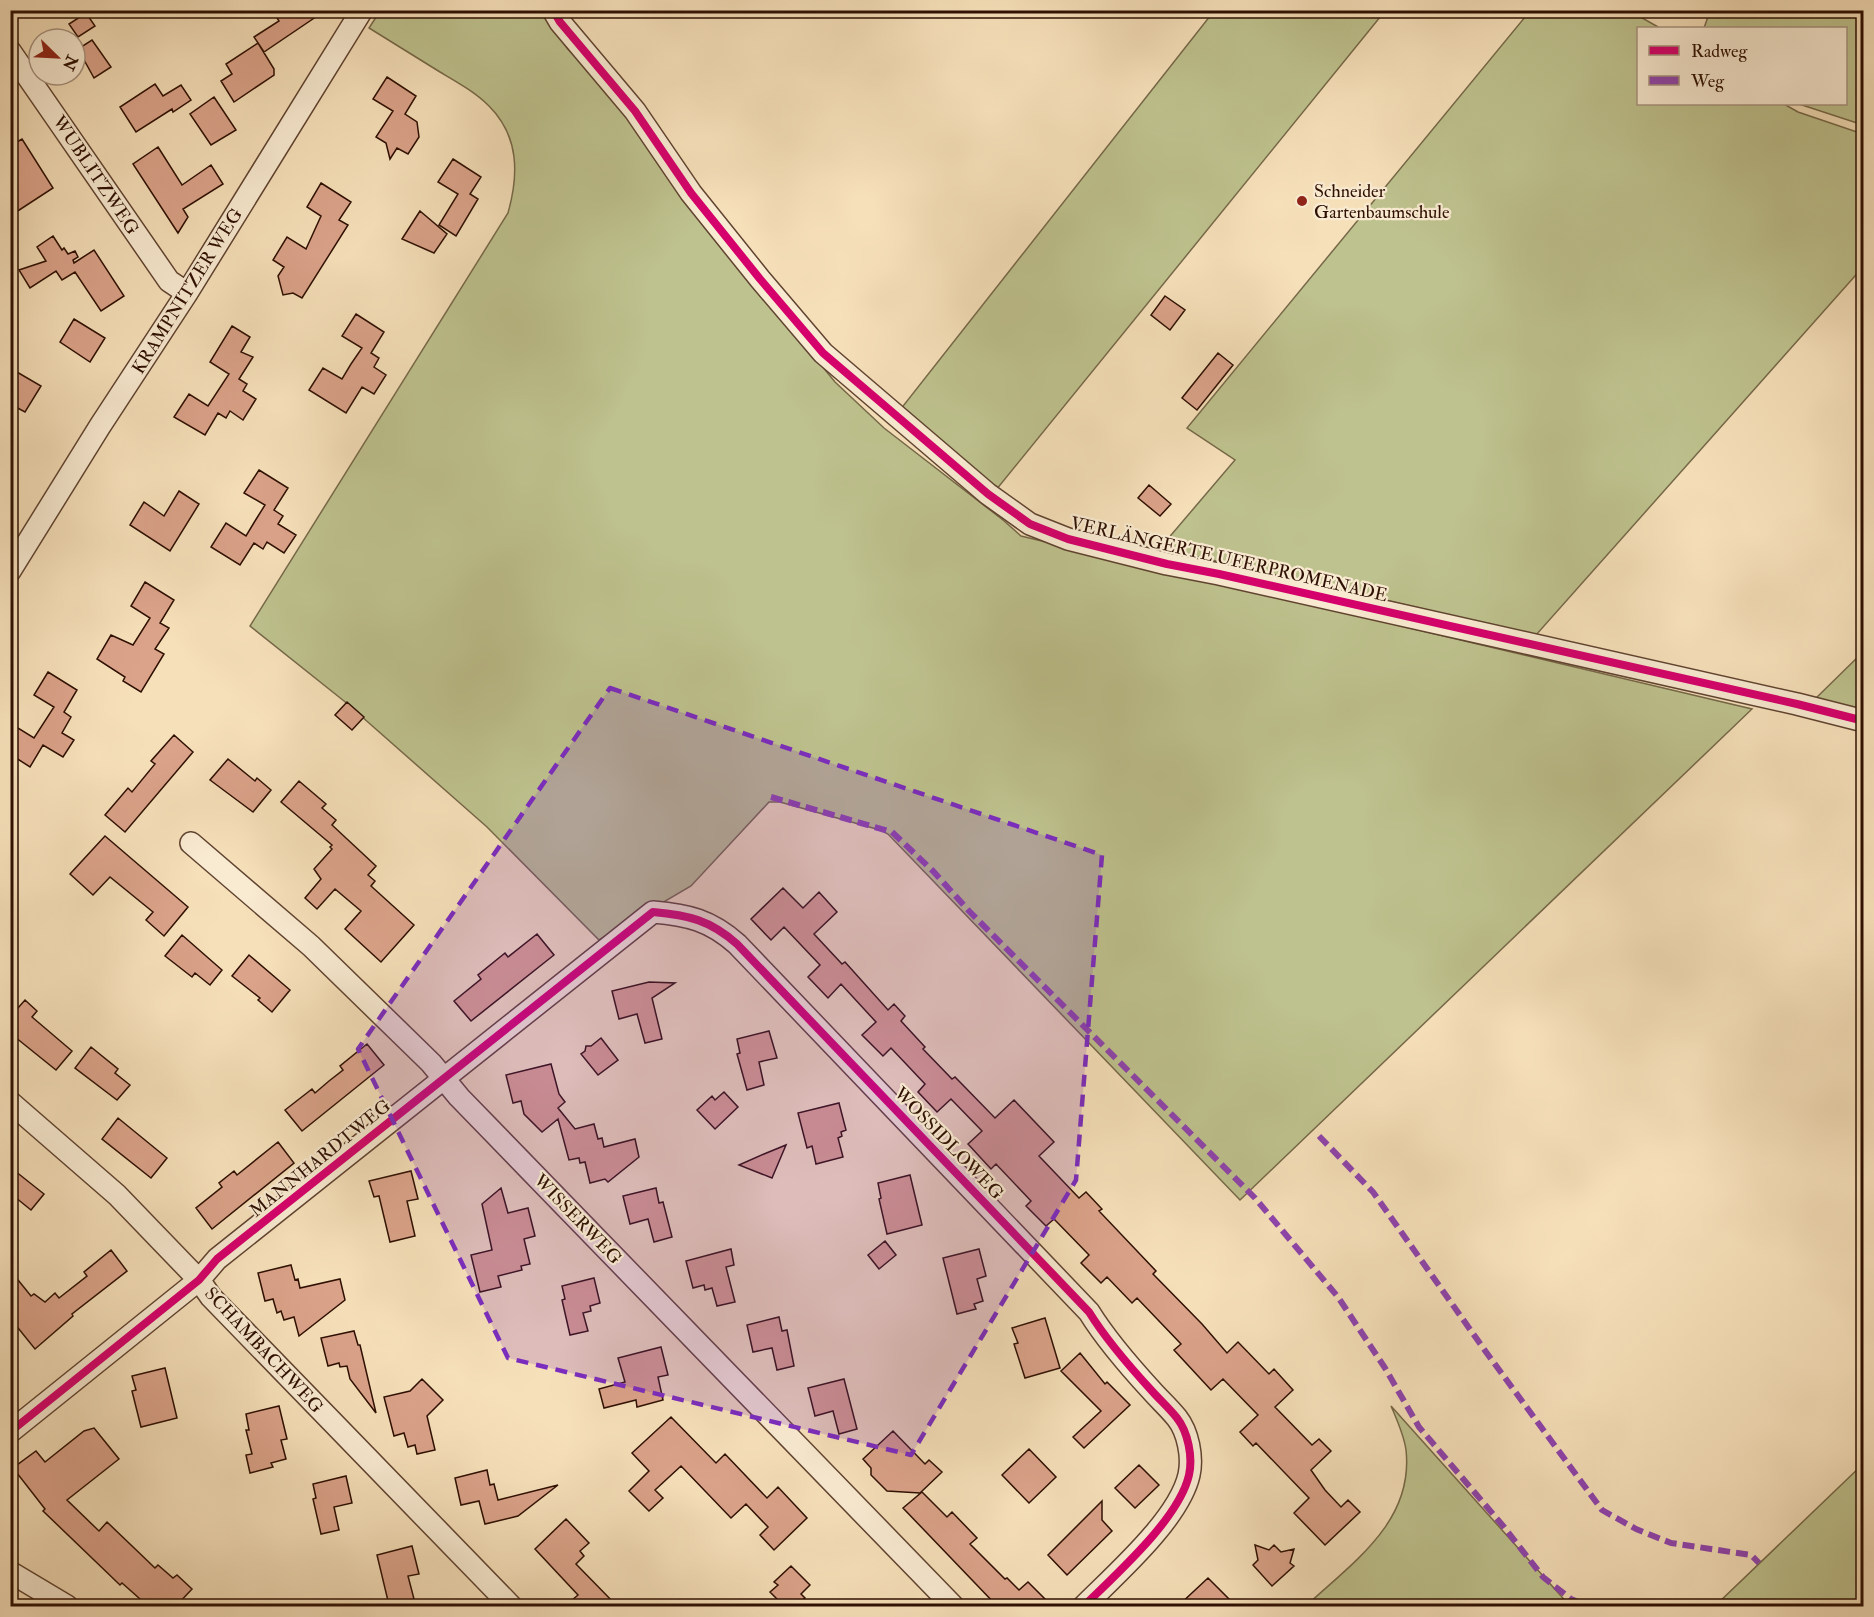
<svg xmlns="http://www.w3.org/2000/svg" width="1874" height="1617" font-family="'IM FELL Double Pica',serif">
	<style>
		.green { fill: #bec28e; stroke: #766848; stroke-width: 1.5 }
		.building { fill: #dba38a; stroke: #2e0f02; stroke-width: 1.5 }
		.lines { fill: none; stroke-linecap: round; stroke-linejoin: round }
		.minor-casing { stroke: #604330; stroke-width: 24 }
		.minor { stroke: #f9ebd2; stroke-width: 21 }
		.quiet { stroke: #8e44ad; stroke-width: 6; stroke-dasharray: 12 6; stroke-linecap: butt }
		.cycleway-casing { stroke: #f9ebd2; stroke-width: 11 }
		.cycleway { stroke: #d6006c; stroke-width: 8 }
		.marked { fill: #7b2cbf; fill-opacity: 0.2; stroke: #7b2cbf; stroke-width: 4.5; stroke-dasharray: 12 8; stroke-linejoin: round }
		.poi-dot { fill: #8f2418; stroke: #f9ebd2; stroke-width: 2 }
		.labels { text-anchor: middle; stroke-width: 4.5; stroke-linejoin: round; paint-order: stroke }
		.street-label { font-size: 18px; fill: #2e0f02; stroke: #f9ebd2 }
		.poi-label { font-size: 18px; fill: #2e0f02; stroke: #f9ebd2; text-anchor: start }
	</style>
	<rect width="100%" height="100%" fill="#f6e0ba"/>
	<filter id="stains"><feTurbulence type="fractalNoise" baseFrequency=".00333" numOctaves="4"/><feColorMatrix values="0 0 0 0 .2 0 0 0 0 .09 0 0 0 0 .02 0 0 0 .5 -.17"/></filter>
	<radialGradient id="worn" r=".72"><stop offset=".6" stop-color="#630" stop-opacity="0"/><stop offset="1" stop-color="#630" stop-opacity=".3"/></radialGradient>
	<path class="green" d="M 380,11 L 541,11 L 567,48 L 614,99 L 686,200 L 835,382 L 884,428 L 1003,520 L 1021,536 L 1752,709 L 1240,1200 L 888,834 L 880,830 L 780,802 L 769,802 L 691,886 L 599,940 L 487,827 L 344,701 L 250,626 L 508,213 C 519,174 519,136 489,106 C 475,92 457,82 440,72 C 416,57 393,43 369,28 Z
		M 1214,11 L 1385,11 L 996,490 L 896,415 Z
		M 1530,11 L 1630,11 L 1660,28 L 1638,28 L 1638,104 L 1784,104 L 1798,112 L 1863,134 L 1863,267 L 1536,635 L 1160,548 L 1235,460 L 1187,428 Z
		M 1710,11 L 1863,11 L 1863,125 L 1799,104 L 1846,104 L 1846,28 L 1704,28 Z
		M 1863,652 L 1863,710 L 1815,699 Z
		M 1391,1406 L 1570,1606 L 1306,1606 C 1352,1563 1414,1522 1406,1450 C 1404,1435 1397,1420 1391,1406 Z
		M 1863,1464 L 1863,1606 L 1715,1606 Z"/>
	<path class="building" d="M 272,10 L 326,10 L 264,52 L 254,37 L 279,21 Z
		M 86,13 L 95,26 L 78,37 L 69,24 Z
		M 92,40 L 111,67 L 94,78 L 78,49 Z
		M 258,43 L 274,69 L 274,75 L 234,102 L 221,81 L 232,74 L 226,64 Z
		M 387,77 L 416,96 L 405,114 L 417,122 L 419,137 L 408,154 L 397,148 L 390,159 L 386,143 L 376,137 L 393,111 L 373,99 Z
		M 155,84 L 163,96 L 181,85 L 191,100 L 173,112 L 172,109 L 136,132 L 120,107 Z
		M 214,97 L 236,130 L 211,145 L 190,114 Z
		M 22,139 L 53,188 L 10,216 L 10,146 Z
		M 158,147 L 182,185 L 211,165 L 223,184 L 183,209 L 188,217 L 178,233 L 133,164 Z
		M 453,159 L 481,177 L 470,194 L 478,199 L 456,236 L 439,225 L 458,194 L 438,182 Z
		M 321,183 L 351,202 L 339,220 L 348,225 L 302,298 L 293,293 L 283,295 L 278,276 L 284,267 L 273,260 L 287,237 L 306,249 L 321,216 L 307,207 Z
		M 420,211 L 447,234 L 434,253 L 402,239 Z
		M 53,236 L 62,250 L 64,248 L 68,254 L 75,251 L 78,257 L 73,260 L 74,263 L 94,250 L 124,296 L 101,311 L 75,272 L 62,280 L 56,271 L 30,288 L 19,270 L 46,261 L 37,247 Z
		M 1165,296 L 1185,310 L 1170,330 L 1151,315 Z
		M 356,314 L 384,332 L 371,353 L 379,358 L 374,367 L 386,375 L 374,394 L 362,387 L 346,413 L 309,390 L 323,368 L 342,379 L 351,364 L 362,348 L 342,336 Z
		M 74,319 L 105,338 L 90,362 L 60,342 Z
		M 232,326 L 250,337 L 241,352 L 253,357 L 239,379 L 247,384 L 243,391 L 256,399 L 243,420 L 230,411 L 226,418 L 218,413 L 205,435 L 174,417 L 189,394 L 208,406 L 229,374 L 210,362 Z
		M 1218,353 L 1233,365 L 1197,410 L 1182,398 Z
		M 10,368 L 41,386 L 25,412 L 10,404 Z
		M 259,470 L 288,488 L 274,510 L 283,516 L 278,524 L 296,535 L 284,553 L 267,542 L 263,549 L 254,543 L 240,565 L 211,547 L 226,523 L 246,536 L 255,521 L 265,505 L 244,493 Z
		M 1149,485 L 1171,504 L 1160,516 L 1138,498 Z
		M 179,491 L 199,504 L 170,551 L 130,525 L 144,502 L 164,516 Z
		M 145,582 L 174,600 L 160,623 L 169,628 L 155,649 L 164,654 L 141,692 L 123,681 L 125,677 L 97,659 L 111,635 L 133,645 L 150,618 L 131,606 Z
		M 48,672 L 77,690 L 64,712 L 71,717 L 62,733 L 74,740 L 63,757 L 43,745 L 30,767 L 10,754 L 10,723 L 34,738 L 54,707 L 34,695 Z
		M 347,702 L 364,717 L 352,730 L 335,715 Z
		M 174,735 L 193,752 L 125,832 L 105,815 L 128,788 L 132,792 L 155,764 L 151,761 Z
		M 228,759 L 255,781 L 257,778 L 271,790 L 253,812 L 210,780 Z
		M 299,781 L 326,804 L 322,808 L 336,820 L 332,825 L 376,866 L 368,875 L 375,881 L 371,886 L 414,925 L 381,962 L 345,929 L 361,911 L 335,889 L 317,909 L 305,898 L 321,879 L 314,869 L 332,849 L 330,847 L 332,845 L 281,802 Z
		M 105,836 L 188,907 L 164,936 L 146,920 L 153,912 L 110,877 L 93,895 L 70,874 Z
		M 783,888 L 803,908 L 819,892 L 837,912 L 814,934 L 842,964 L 845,962 L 888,1010 L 894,1004 L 905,1016 L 901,1021 L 925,1047 L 923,1049 L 952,1079 L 955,1077 L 995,1118 L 1014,1100 L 1054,1142 L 1039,1156 L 1079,1198 L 1086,1192 L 1102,1209 L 1099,1211 L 1156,1271 L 1153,1274 L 1202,1324 L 1227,1353 L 1238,1342 L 1269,1374 L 1274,1369 L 1293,1390 L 1275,1407 L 1312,1445 L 1319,1439 L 1331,1451 L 1311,1470 L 1325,1490 L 1341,1507 L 1348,1500 L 1360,1512 L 1325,1545 L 1294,1513 L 1309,1498 L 1256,1443 L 1253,1446 L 1240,1432 L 1258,1415 L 1223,1379 L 1211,1390 L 1174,1350 L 1181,1344 L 1137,1298 L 1132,1303 L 1107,1277 L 1101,1283 L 1081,1263 L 1089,1255 L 1054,1219 L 1046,1226 L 1026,1206 L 1031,1201 L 996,1164 L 991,1169 L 968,1144 L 982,1131 L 951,1099 L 937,1112 L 918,1092 L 925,1084 L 891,1048 L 883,1056 L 862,1035 L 876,1022 L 841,984 L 828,998 L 808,977 L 820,965 L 784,927 L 771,940 L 751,919 Z
		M 537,934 L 554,955 L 471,1021 L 454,1001 L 481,979 L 478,975 L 505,953 L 508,957 Z
		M 182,935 L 222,970 L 210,985 L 195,973 L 192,977 L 165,956 Z
		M 249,955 L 290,990 L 272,1012 L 258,1000 L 260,998 L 232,976 Z
		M 649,982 L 675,983 L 652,998 L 662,1039 L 645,1043 L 637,1014 L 619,1019 L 612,991 Z
		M 25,1000 L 37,1011 L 32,1017 L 72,1051 L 56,1070 L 10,1033 L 10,1017 Z
		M 769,1031 L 777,1058 L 759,1062 L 764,1085 L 747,1090 L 737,1054 L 740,1053 L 737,1039 Z
		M 601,1038 L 618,1060 L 598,1075 L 581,1054 L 585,1051 L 586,1046 L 591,1046 Z
		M 367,1044 L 384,1065 L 302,1131 L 285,1110 L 312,1089 L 315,1093 L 329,1081 L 343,1070 L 340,1066 Z
		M 91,1047 L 118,1069 L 115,1073 L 130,1085 L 117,1100 L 75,1068 Z
		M 551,1064 L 559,1094 L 565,1102 L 558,1108 L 575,1129 L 594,1124 L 598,1139 L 602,1138 L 604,1147 L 635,1139 L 639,1157 L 608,1182 L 605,1179 L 590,1183 L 585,1162 L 580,1163 L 579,1158 L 569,1160 L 558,1119 L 542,1132 L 524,1114 L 521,1101 L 513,1103 L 506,1075 Z
		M 724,1092 L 738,1107 L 715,1129 L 697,1110 L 712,1096 L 715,1100 Z
		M 839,1103 L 846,1130 L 841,1132 L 842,1136 L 838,1138 L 843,1157 L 816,1164 L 812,1146 L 807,1148 L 798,1113 Z
		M 118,1118 L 167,1158 L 151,1178 L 102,1139 Z
		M 278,1142 L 294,1163 L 212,1229 L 196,1208 L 222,1187 L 219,1183 L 234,1171 L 237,1175 Z
		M 786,1145 L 772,1178 L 739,1165 L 764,1154 Z
		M 10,1167 L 44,1194 L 31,1210 L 10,1193 Z
		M 411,1171 L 418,1199 L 407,1201 L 415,1236 L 390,1242 L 379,1196 L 374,1197 L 369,1181 Z
		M 910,1175 L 922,1225 L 887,1234 L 879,1199 L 881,1198 L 878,1183 Z
		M 501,1188 L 508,1213 L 528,1208 L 535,1236 L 524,1239 L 530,1264 L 521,1266 L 522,1270 L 498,1276 L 501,1287 L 480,1292 L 471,1255 L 492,1250 L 482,1204 Z
		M 656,1188 L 659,1203 L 663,1202 L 672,1237 L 654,1242 L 648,1219 L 630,1224 L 623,1196 Z
		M 885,1241 L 896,1255 L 879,1269 L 868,1255 Z
		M 731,1249 L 734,1265 L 726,1267 L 735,1302 L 717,1306 L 712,1288 L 705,1290 L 704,1285 L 693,1288 L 686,1261 Z
		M 979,1249 L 986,1276 L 977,1279 L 983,1301 L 974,1304 L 976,1309 L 957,1314 L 943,1258 Z
		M 111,1250 L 127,1271 L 72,1314 L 73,1316 L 35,1349 L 10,1318 L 10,1270 L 31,1296 L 34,1294 L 45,1302 L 55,1293 L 59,1298 L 87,1276 L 84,1272 Z
		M 291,1265 L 295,1280 L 298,1279 L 300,1288 L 340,1279 L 345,1300 L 299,1336 L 294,1317 L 284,1320 L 281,1311 L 277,1313 L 273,1299 L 265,1301 L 258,1273 Z
		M 594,1278 L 600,1303 L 590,1306 L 591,1311 L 583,1313 L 588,1331 L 570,1335 L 562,1300 L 565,1299 L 562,1286 Z
		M 779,1317 L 782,1331 L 787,1330 L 794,1366 L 777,1370 L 772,1348 L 753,1352 L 747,1325 Z
		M 1045,1318 L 1060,1368 L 1025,1378 L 1014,1344 L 1018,1343 L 1012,1328 Z
		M 354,1331 L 358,1345 L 360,1345 L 376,1413 L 350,1379 L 347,1366 L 340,1367 L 339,1363 L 328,1366 L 321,1338 Z
		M 661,1347 L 668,1375 L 658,1377 L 663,1400 L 637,1407 L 636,1400 L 604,1408 L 599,1389 L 625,1382 L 618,1358 Z
		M 1080,1353 L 1105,1384 L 1107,1382 L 1130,1405 L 1084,1448 L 1073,1437 L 1101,1411 L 1061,1371 Z
		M 165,1368 L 177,1418 L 141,1427 L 132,1391 L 136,1390 L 132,1376 Z
		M 422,1379 L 443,1400 L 427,1416 L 435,1450 L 417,1454 L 415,1445 L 408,1447 L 404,1433 L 394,1436 L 384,1397 L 410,1391 Z
		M 844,1379 L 857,1429 L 839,1434 L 833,1411 L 815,1416 L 808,1388 Z
		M 279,1406 L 287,1439 L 281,1440 L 286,1459 L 271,1463 L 273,1467 L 250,1473 L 246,1455 L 252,1454 L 246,1430 L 249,1430 L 246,1414 Z
		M 671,1417 L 716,1463 L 725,1454 L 767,1498 L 778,1487 L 807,1518 L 774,1550 L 760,1535 L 768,1527 L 746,1504 L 731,1518 L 681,1466 L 655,1490 L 663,1498 L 649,1511 L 629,1491 L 649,1471 L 632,1453 Z
		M 94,1428 L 119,1459 L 67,1500 L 99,1531 L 107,1522 L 155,1568 L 158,1565 L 173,1578 L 177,1575 L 192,1589 L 176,1606 L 148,1606 L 122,1583 L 120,1585 L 43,1511 L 45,1509 L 13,1468 L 36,1451 L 45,1462 L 84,1431 Z
		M 893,1431 L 925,1464 L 929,1460 L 942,1472 L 920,1493 L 887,1491 L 871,1475 L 871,1468 L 863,1459 Z
		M 1029,1449 L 1056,1477 L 1029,1503 L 1002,1475 Z
		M 1139,1465 L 1159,1485 L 1135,1508 L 1115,1488 Z
		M 487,1470 L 490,1485 L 494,1484 L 498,1500 L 558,1485 L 518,1516 L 485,1524 L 479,1501 L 461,1505 L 455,1478 Z
		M 346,1476 L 352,1503 L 334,1507 L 339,1530 L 321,1534 L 313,1499 L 316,1498 L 313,1484 Z
		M 922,1492 L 947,1517 L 952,1512 L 977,1538 L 970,1544 L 1005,1579 L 1007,1578 L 1019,1590 L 1028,1582 L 1052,1606 L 997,1606 L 903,1508 Z
		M 1102,1501 L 1102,1520 L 1112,1531 L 1067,1575 L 1048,1555 Z
		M 566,1519 L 589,1543 L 580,1551 L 584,1556 L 576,1564 L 617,1606 L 565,1606 L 578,1595 L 535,1549 Z
		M 1255,1545 L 1269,1550 L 1274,1545 L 1281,1552 L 1294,1549 L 1290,1563 L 1294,1566 L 1272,1586 L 1253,1565 L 1258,1560 Z
		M 412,1546 L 419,1574 L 408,1576 L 414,1599 L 389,1605 L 377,1555 Z
		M 791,1566 L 810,1585 L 801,1594 L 805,1598 L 795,1606 L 784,1606 L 770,1592 L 778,1585 L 774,1582 Z
		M 1208,1578 L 1236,1606 L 1178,1606 Z"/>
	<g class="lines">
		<g class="minor-casing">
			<path id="minor" d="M 553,10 L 560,22 L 635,111 L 691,193 L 760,279 L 823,353 L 988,494 L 1030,524 L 1068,539 L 1167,564 L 1219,574 L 1797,704 L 1864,721
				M 10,51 L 169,281 L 187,293
				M 10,571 L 100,426 L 187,293 L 362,10
				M 191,843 L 311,946 L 431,1063 L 459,1097 L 953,1606
				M 10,1102 L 117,1195 L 199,1280 L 211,1297 L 511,1606
				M 10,1432 L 199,1280 L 217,1259 L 653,912 C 688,915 710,920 737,944 L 1089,1312 C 1107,1341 1129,1366 1152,1391 C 1160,1400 1169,1408 1177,1418 C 1188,1432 1193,1457 1189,1475 C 1179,1519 1116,1574 1084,1606
				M 10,1572 L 67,1606"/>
		</g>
		<use href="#minor" class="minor"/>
		<path class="quiet" d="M 771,797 L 892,832 L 933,871 L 969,911 L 1255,1198 L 1338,1297 L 1385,1368 L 1419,1427 L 1504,1527 L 1543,1577 L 1571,1599 L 1588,1606
			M 1319,1136 L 1373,1192 L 1486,1352 L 1602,1510 L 1636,1529 L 1671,1543 L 1751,1555 L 1759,1563"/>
		<g class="cycleway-casing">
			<path id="cycleway" d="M 553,10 L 560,22 L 635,111 L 691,193 L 760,279 L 823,353 L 988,494 L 1030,524 L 1068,539 L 1167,564 L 1219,574 L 1797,704 L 1864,721
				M 10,1432 L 199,1280 L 217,1259 L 653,912 C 688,915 710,920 737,944 L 1089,1312 C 1107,1341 1129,1366 1152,1391 C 1160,1400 1169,1408 1177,1418 C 1188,1432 1193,1457 1189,1475 C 1179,1519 1116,1574 1084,1606"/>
		</g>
		<use href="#cycleway" class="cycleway"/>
	</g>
	<path class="marked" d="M 610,688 L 1102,855 L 1076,1180 L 911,1455 L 508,1358 L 358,1049 Z"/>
	<circle class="poi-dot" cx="1302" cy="201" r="6"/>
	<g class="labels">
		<g class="street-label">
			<text transform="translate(96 175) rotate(56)" y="6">WUBLITZWEG</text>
			<text transform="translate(187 291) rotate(-58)" y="6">KRAMPNITZER WEG</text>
			<text transform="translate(1229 559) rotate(13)" y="6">VERLÄNGERTE UFERPROMENADE</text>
			<text transform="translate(949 1143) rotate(46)" y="6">WOSSIDLOWEG</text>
			<text transform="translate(320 1158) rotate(-39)" y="6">MANNHARDTWEG</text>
			<text transform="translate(578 1219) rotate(46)" y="6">WISSERWEG</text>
			<text transform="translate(264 1350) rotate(47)" y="6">SCHAMBACHWEG</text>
		</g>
		<g class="poi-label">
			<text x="1314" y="197">Schneider<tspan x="1314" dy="21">Gartenbaumschule</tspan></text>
		</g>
	</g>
	<rect width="1874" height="1617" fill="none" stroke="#f6e0ba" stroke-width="36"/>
	<rect x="12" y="12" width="1850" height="1593" fill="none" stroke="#2e0f02" stroke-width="3"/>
	<rect x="18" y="18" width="1838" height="1581" fill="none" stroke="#2e0f02" stroke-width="1.5"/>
	<rect x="1637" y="27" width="210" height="78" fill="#f9ebd2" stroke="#a8937f" stroke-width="1.5"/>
	<rect x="1649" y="46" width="30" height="9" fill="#d6006c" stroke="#a8937f" stroke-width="1.5"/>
	<text x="1691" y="57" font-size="18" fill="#2e0f02">Radweg</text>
	<rect x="1649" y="76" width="30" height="9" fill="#8e44ad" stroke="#a8937f" stroke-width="1.5"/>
	<text x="1691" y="87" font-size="18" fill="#2e0f02">Weg</text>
	<g transform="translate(57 57) rotate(114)"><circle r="28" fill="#f9ebd2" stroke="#a8937f" stroke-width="1.5"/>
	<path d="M0-4.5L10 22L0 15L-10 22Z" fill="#8f2418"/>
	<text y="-9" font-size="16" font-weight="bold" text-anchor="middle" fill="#2e0f02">N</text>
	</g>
	<rect width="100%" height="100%" filter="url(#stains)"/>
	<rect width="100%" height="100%" fill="url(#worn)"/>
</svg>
